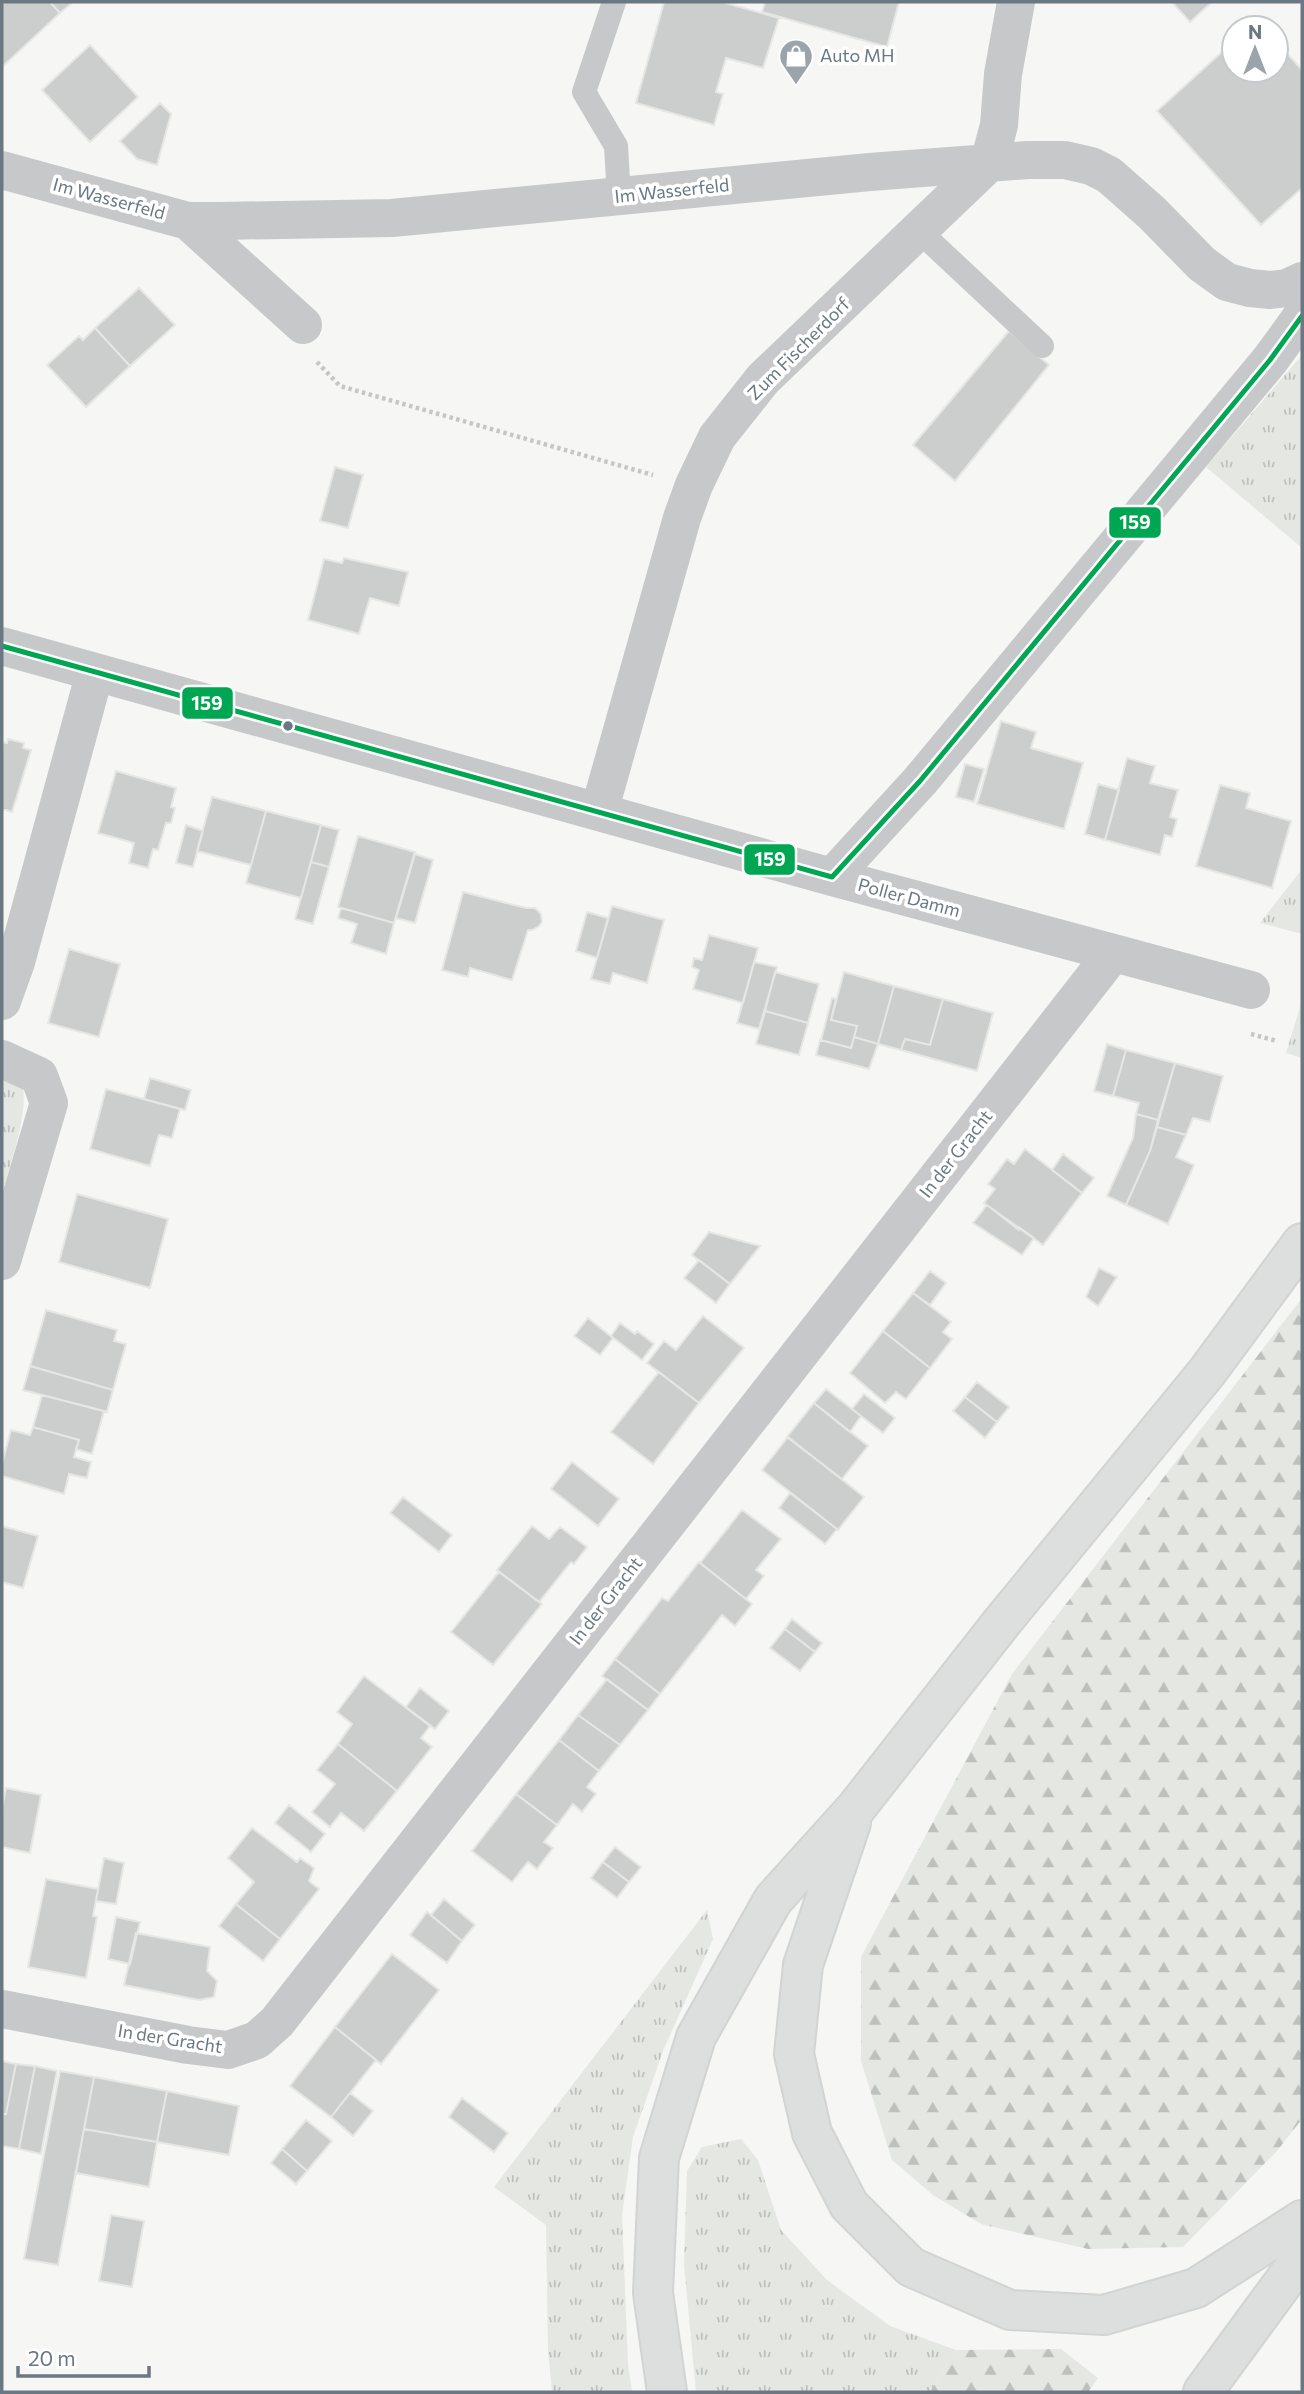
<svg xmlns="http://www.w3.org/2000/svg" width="1304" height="2394" font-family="Commissioner,sans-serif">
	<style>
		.grass { fill: url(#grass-tufts) }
		.forest { fill: url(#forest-firs) }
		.building { fill: #cccece; stroke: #e6e6e4; stroke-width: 2 }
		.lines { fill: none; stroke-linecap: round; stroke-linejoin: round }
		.highway-casing { stroke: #d2d3d3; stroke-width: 42 }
		.path { stroke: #c5c6c7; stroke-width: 4.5; stroke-dasharray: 3.5 3.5; stroke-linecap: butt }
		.lane { stroke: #c7c8c9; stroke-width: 24 }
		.street { stroke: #c7c8c9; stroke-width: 38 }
		.highway { stroke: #dddede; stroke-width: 38 }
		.bus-1-casing { stroke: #fff; stroke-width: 10 }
		.bus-1 { stroke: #00a651; stroke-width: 5 }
		.bus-dot { fill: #697882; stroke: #fff; stroke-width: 2.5 }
		.labels { text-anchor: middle; stroke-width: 7; stroke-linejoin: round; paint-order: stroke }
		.poi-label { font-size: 18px; fill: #697882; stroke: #fff; text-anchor: start }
		.street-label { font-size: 18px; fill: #697882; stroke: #fff }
		.line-badge { stroke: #fff; stroke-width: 2.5 }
		.badge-label { font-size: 19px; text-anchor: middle; font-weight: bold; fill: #fff }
	</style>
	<defs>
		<pattern id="grass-tufts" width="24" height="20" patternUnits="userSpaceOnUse" patternTransform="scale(1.75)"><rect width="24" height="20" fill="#e5e7e3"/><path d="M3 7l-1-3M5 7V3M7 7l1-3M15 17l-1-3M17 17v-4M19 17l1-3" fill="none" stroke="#bec0bd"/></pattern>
		<pattern id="forest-firs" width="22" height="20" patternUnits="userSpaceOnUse" patternTransform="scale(1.75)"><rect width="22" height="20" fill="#e5e7e3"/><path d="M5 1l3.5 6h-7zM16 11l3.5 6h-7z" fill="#bec0bd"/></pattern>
	</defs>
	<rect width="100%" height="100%" fill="#f6f6f5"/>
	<path class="grass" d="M 1302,355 L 1302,548 L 1206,467 Z
		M 1302,869 L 1302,934 L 1260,923 Z
		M 1302,1001 L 1302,1058 L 1286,1053 Z
		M 2,1076 L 22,1085 C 30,1109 9,1168 2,1194 Z
		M 707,1910 L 713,1939 L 663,2051 L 633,2137 L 622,2215 L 628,2364 L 632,2392 L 552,2392 L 548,2350 L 546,2225 L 494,2187 Z
		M 741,2139 L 758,2160 L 781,2230 L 827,2280 L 890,2326 L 956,2350 L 930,2392 L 696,2392 L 684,2264 L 687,2171 L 702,2147 Z"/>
	<path class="forest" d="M 1302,1298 L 1302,2119 L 1277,2151 L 1183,2247 L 1088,2249 L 981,2224 L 933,2195 L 892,2160 L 861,2061 L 861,1957 L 1012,1674 Z
		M 1061,2349 L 1098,2378 L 1088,2392 L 930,2392 L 956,2350 Z"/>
	<path class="building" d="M 2,2 L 50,2 L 60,13 L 2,67 Z
		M 50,2 L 73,2 L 60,13 Z
		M 664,2 L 722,2 L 779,18 L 763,68 L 726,58 L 716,92 L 723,94 L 714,125 L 636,103 Z
		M 765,2 L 899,2 L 887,47 L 762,12 Z
		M 1172,2 L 1212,2 L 1190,22 Z
		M 1257,20 L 1264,28 L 1248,28 Z
		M 1234,41 L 1234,70 L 1276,70 L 1276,41 L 1302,70 L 1302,188 L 1261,225 L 1157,111 Z
		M 90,45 L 138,97 L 90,142 L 42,90 Z
		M 160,103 L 171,114 L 157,165 L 137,159 L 120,141 Z
		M 139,288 L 175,325 L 130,366 L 95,328 Z
		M 95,328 L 130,366 L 86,407 L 47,365 L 79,336 L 83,340 Z
		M 1009,331 L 1049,365 L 955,481 L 913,445 Z
		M 335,467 L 363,475 L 348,528 L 320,521 Z
		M 344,558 L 408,572 L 399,606 L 370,598 L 359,634 L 308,620 L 324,559 L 342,563 Z
		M 1001,721 L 1036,732 L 1031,748 L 1083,763 L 1064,829 L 977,804 Z
		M 8,739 L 24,743 L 23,748 L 31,750 L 12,812 L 3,809 L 2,815 L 2,742 L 7,743 Z
		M 1127,758 L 1155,766 L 1150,783 L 1178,790 L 1170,817 L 1177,819 L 1172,837 L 1165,835 L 1160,855 L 1105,840 Z
		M 965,764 L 984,769 L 974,802 L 956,797 Z
		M 116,771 L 176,788 L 171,807 L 175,808 L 171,823 L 166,823 L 158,850 L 153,849 L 148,868 L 129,863 L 134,843 L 98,833 Z
		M 1098,784 L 1119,790 L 1105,840 L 1085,834 Z
		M 1220,785 L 1250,793 L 1246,808 L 1291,821 L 1272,888 L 1196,866 Z
		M 212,797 L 266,811 L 251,865 L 197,851 Z
		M 266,811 L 321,825 L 301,898 L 246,883 Z
		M 186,825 L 203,831 L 193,867 L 176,863 Z
		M 321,825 L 339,830 L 329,867 L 311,862 Z
		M 358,836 L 415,852 L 394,923 L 338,907 Z
		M 415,854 L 433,860 L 415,923 L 396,918 Z
		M 311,862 L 329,867 L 313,924 L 295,919 Z
		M 463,892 L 526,908 L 535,908 L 541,914 L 542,922 L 539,926 L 532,930 L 528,930 L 512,980 L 470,968 L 468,977 L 442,970 Z
		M 612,906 L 664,920 L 647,983 L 613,973 L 610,984 L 591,979 Z
		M 341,908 L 394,923 L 386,954 L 351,943 L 357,924 L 338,918 Z
		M 587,912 L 608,918 L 597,958 L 576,951 Z
		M 709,935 L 758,948 L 743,1003 L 693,989 L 699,970 L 692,967 L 694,958 L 702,960 Z
		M 69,949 L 120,964 L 99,1037 L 48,1023 Z
		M 754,962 L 777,967 L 759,1029 L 737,1023 Z
		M 775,972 L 819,984 L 808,1023 L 765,1011 Z
		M 844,972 L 894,986 L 878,1044 L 854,1037 L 857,1026 L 831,1020 Z
		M 894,986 L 943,999 L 930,1045 L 905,1039 L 901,1050 L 878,1044 Z
		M 832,998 L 836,999 L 831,1020 L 857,1026 L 851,1048 L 821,1040 Z
		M 943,999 L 993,1013 L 977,1071 L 901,1050 L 905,1039 L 930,1045 Z
		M 765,1011 L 808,1023 L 799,1055 L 756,1044 Z
		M 854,1037 L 878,1044 L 869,1069 L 816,1055 L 820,1040 L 851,1048 Z
		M 1107,1044 L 1126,1050 L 1113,1096 L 1094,1091 Z
		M 1126,1050 L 1175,1063 L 1158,1120 L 1136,1114 L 1139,1103 L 1113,1096 Z
		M 1175,1063 L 1223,1076 L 1210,1122 L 1193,1118 L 1186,1135 L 1157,1127 Z
		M 150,1078 L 191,1090 L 185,1110 L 144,1099 Z
		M 106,1089 L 180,1109 L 172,1138 L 159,1135 L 150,1166 L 90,1149 Z
		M 1136,1114 L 1158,1120 L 1150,1151 L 1126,1205 L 1107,1196 L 1133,1138 Z
		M 1157,1127 L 1186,1135 L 1176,1157 L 1194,1165 L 1168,1224 L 1126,1205 L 1150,1151 Z
		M 1025,1149 L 1082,1193 L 1043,1245 L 984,1203 L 995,1189 L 988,1184 L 1007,1159 L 1014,1164 Z
		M 1063,1154 L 1094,1178 L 1082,1193 L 1052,1170 Z
		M 77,1194 L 168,1219 L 150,1288 L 59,1262 Z
		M 987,1205 L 1019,1230 L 1020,1228 L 1034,1238 L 1022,1255 L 973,1223 Z
		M 709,1232 L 760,1246 L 730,1284 L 692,1255 Z
		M 699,1260 L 730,1284 L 716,1303 L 684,1278 Z
		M 1099,1268 L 1117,1277 L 1098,1306 L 1086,1297 Z
		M 930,1271 L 946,1283 L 930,1305 L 913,1293 Z
		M 913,1293 L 951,1322 L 943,1332 L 952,1339 L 930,1368 L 883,1331 Z
		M 46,1310 L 117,1330 L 114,1341 L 126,1344 L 113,1390 L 30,1366 Z
		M 703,1316 L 744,1348 L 699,1403 L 647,1363 L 664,1341 L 676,1350 Z
		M 588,1318 L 613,1338 L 600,1355 L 574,1336 Z
		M 620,1323 L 635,1334 L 637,1331 L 654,1344 L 642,1360 L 611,1336 Z
		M 883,1331 L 930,1368 L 906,1399 L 896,1392 L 885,1403 L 850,1373 Z
		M 30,1366 L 113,1390 L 107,1412 L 23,1390 Z
		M 659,1372 L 699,1403 L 653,1464 L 611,1432 Z
		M 977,1382 L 1009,1407 L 997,1422 L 965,1397 Z
		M 826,1389 L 861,1416 L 850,1432 L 814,1403 Z
		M 864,1394 L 895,1418 L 883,1433 L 852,1409 Z
		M 42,1395 L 104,1411 L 92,1454 L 76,1449 L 79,1440 L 33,1427 Z
		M 965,1397 L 997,1422 L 985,1438 L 953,1411 Z
		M 814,1403 L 868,1446 L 842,1479 L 787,1437 Z
		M 33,1427 L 79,1440 L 74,1457 L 91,1462 L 87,1478 L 69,1474 L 64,1494 L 2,1476 L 2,1464 L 11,1430 L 30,1435 Z
		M 788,1437 L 864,1497 L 838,1530 L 762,1470 Z
		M 572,1462 L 619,1499 L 598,1526 L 551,1489 Z
		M 790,1493 L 837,1529 L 825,1544 L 779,1508 Z
		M 403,1497 L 452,1535 L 439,1552 L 390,1513 Z
		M 742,1510 L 781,1539 L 756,1570 L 764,1576 L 746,1599 L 700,1563 Z
		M 2,1526 L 38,1536 L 23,1588 L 2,1582 Z
		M 532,1526 L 549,1539 L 560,1527 L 587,1547 L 574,1564 L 571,1562 L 539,1602 L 497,1570 Z
		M 699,1562 L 752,1604 L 735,1626 L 722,1615 L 660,1694 L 615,1659 L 662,1598 L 668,1601 Z
		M 499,1572 L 542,1604 L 493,1665 L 451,1632 Z
		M 792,1619 L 822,1643 L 815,1652 L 785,1629 Z
		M 785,1629 L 815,1652 L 800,1671 L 770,1648 Z
		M 615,1659 L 660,1694 L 648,1710 L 602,1676 Z
		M 364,1676 L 430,1726 L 421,1738 L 432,1747 L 397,1791 L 338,1744 L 352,1724 L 337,1712 Z
		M 607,1679 L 648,1710 L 620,1745 L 578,1715 Z
		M 420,1688 L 449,1711 L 435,1729 L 406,1707 Z
		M 578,1715 L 620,1745 L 599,1771 L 559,1740 Z
		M 559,1740 L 599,1771 L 587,1787 L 596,1794 L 582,1812 L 573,1804 L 557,1825 L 516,1794 Z
		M 338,1744 L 397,1791 L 364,1831 L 341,1813 L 330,1827 L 312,1812 L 335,1784 L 317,1770 Z
		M 6,1788 L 41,1795 L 30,1853 L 2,1847 L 2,1809 Z
		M 516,1794 L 557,1825 L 544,1842 L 553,1848 L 537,1869 L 528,1862 L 512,1882 L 472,1851 Z
		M 289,1805 L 325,1834 L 311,1852 L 275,1823 Z
		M 252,1828 L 297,1862 L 300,1858 L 314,1868 L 309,1881 L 319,1889 L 280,1939 L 236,1904 L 254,1882 L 228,1858 Z
		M 615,1847 L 641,1867 L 629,1882 L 603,1862 Z
		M 104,1858 L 124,1863 L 116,1904 L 96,1901 Z
		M 603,1862 L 629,1882 L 617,1898 L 591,1878 Z
		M 46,1879 L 98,1889 L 93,1916 L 97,1917 L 86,1978 L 28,1967 Z
		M 444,1899 L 475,1925 L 462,1941 L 431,1915 Z
		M 236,1904 L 280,1939 L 263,1961 L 219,1926 Z
		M 427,1912 L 462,1941 L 447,1963 L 410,1935 Z
		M 116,1917 L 140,1922 L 130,1964 L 108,1959 Z
		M 136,1933 L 210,1947 L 207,1971 L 217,1981 L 214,1997 L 199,2000 L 124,1985 Z
		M 392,1954 L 439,1990 L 381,2064 L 335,2027 Z
		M 335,2027 L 376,2060 L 331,2117 L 290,2086 Z
		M 2,2061 L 16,2064 L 6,2114 L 2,2114 Z
		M 16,2064 L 35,2066 L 19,2149 L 2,2146 L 2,2114 L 6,2114 Z
		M 35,2066 L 57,2071 L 41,2154 L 19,2149 Z
		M 60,2071 L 94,2077 L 58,2265 L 24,2259 Z
		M 94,2077 L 167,2091 L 157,2142 L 84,2129 Z
		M 167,2091 L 239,2106 L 229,2155 L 157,2142 Z
		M 350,2093 L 373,2111 L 353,2136 L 331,2117 Z
		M 462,2098 L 508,2133 L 494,2152 L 449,2117 Z
		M 306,2120 L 332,2141 L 307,2171 L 282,2149 Z
		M 84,2129 L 157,2142 L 149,2187 L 76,2173 Z
		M 282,2149 L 307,2171 L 296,2184 L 271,2163 Z
		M 111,2215 L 144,2221 L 132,2287 L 99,2281 Z"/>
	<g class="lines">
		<g class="highway-casing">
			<path id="highway" d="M 851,1823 L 803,1965 L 794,2054 L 812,2133 L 849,2205 L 911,2267 L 1010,2310 L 1104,2315 L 1196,2288 L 1302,2220
				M 667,2392 L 653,2293 L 659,2158 L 696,2037 L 773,1900 L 856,1808 L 1002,1622 L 1207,1372 L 1302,1243
				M 1203,2392 L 1302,2257"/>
		</g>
		<path class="path" d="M 317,362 L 340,386 L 653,475
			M 1251,1034 L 1277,1041"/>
		<path class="lane" d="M 614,2 L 584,92 L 616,146 L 619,197
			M 919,231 L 1042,346"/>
		<path class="street" d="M 2,170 L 188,221 L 220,221 L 392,218 L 870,172 L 1028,160 L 1065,160 L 1091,166 L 1109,175 L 1152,213 L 1202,264 L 1227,282 L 1250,288 L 1271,290 L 1287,288 L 1302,281
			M 188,221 L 303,325
			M 2,646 L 832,877 L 1251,990
			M 599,812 L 682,518 L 694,485 L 717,437 L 763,379 L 989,163 L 999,125 L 1003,74 L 1016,2
			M 832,877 L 920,781 L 1270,360 L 1302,316
			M 2,1001 L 16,962 L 95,672
			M 2,1059 L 39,1076 L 49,1103 L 2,1261
			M 2,2009 L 188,2045 L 228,2050 L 257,2040 L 277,2022 L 1113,953"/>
		<use href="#highway" class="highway"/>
		<g class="bus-1-casing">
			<path id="bus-1" d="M 2,646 L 832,877 L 920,781 L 1270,360 L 1302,316"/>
		</g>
		<use href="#bus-1" class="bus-1"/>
	</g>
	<defs>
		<g id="shop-pin" transform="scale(1.75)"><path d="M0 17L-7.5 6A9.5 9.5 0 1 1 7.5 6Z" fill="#9aa4aa" stroke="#fff"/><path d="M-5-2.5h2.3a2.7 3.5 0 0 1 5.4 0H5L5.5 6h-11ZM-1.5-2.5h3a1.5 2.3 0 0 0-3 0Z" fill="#fff"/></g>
	</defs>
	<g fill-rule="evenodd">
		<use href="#shop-pin" x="796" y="56"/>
	</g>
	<circle class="bus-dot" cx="288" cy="726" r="6"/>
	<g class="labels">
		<g class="poi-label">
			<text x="820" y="62">Auto MH</text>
		</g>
		<g class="street-label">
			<text transform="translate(672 191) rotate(-6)" y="6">Im Wasserfeld</text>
			<text transform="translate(109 199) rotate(15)" y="6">Im Wasserfeld</text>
			<text transform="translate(799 349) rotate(-45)" y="6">Zum Fischerdorf</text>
			<text transform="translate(909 898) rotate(15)" y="6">Poller Damm</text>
			<text transform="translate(956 1154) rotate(-52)" y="6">In der Gracht</text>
			<text transform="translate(606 1601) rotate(-52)" y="6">In der Gracht</text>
			<text transform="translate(170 2039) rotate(9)" y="6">In der Gracht</text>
		</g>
	</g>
	<g class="line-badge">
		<rect x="1108" y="506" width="54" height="33" rx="7" fill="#00a651"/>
		<rect x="181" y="686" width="53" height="34" rx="7" fill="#00a651"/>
		<rect x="743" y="843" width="53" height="33" rx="7" fill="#00a651"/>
	</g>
	<g class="badge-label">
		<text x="1135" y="529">159</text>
		<text x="207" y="710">159</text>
		<text x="770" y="866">159</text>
	</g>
	<rect width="1304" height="2394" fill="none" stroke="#697882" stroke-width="7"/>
	<g transform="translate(1255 49)"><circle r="33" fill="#ffffff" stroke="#c3c9cd" stroke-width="2"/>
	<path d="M0-5L12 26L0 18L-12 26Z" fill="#9aa4aa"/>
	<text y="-10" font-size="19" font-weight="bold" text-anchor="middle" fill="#697882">N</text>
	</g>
	<path d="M18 2366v10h131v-10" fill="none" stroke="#697882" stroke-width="3.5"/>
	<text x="28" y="2366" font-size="21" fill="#697882" stroke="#ffffff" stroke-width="5" paint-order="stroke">20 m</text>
</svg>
